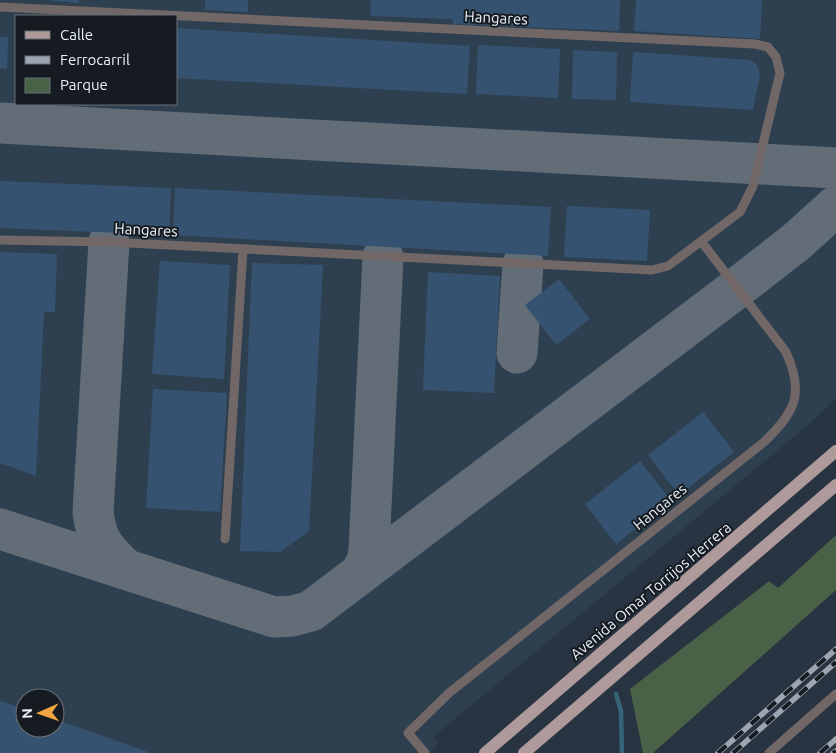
<svg xmlns="http://www.w3.org/2000/svg" width="836" height="753" font-family="Ubuntu,sans-serif">
	<style>
		.built { fill: #2e4050; fill-rule: evenodd }
		.green { fill: #496146 }
		.lines { fill: none; stroke-linecap: round; stroke-linejoin: round }
		.stream { stroke: #366478; stroke-width: 4.5 }
		.taxiway { stroke: #626d78; stroke-width: 41 }
		.building { fill: #355370 }
		.service { stroke: #716767; stroke-width: 9 }
		.primary { stroke: #ae9a9b; stroke-width: 12 }
		.rail-casing { stroke: #9da6b0; stroke-width: 5.5 }
		.rail { stroke: #161b21; stroke-width: 4; stroke-dasharray: 11; stroke-linecap: butt }
		.labels { text-anchor: middle; stroke-width: 4; stroke-linejoin: round; paint-order: stroke }
		.street-label { font-size: 15px; fill: #eaf2fa; stroke: #161b21 }
	</style>
	<rect width="100%" height="100%" fill="#283441"/>
	<path class="built" d="M 0,0 L 836,0 L 836,398 L 807,426 L 433,737 L 439,743 L 430,753 L 0,753 ZM 16,16 L 176,16 L 176,104 L 16,104 ZM 25,698 L 55,698 L 55,728 L 25,728 Z"/>
	<path class="green" d="M 836,535 L 836,590 L 653,753 L 643,753 L 630,689 L 769,581 L 778,588 Z"/>
	<g class="lines">
		<path class="stream" d="M 616,694 L 621,711 L 622,753"/>
		<path class="taxiway" d="M 0,123 L 836,168
			M 109,242 L 93,512 C 97,542 103,547 124,568
			M 517,353 L 523,264
			M 0,529 L 274,617 L 292,616 L 311,611 L 737,288 L 796,242 L 836,206
			M 361,573 L 368,559 L 369,549 L 383,257"/>
	</g>
	<path class="building" d="M 46,0 L 79,0 L 79,3 Z
		M 205,0 L 248,0 L 248,12 L 205,10 Z
		M 371,0 L 620,0 L 619,31 L 453,24 L 453,19 L 370,16 Z
		M 636,0 L 762,0 L 760,39 L 634,31 Z
		M 176,28 L 470,46 L 467,94 L 176,78 Z
		M 0,37 L 8,37 L 7,69 L 0,68 Z
		M 478,45 L 560,49 L 558,98 L 476,94 Z
		M 573,50 L 617,52 L 616,100 L 572,99 Z
		M 633,52 L 750,60 L 757,65 L 760,75 L 753,110 L 630,102 Z
		M 0,181 L 171,188 L 169,235 L 0,228 Z
		M 175,188 L 551,207 L 548,256 L 173,235 Z
		M 567,206 L 650,210 L 647,261 L 564,257 Z
		M 0,252 L 57,254 L 55,312 L 44,312 L 36,476 L 0,463 Z
		M 160,261 L 230,265 L 224,379 L 152,374 Z
		M 252,263 L 323,265 L 309,531 L 280,552 L 240,551 Z
		M 428,272 L 500,276 L 494,393 L 423,390 Z
		M 559,279 L 590,319 L 556,345 L 525,305 Z
		M 153,389 L 227,393 L 220,512 L 146,508 Z
		M 703,412 L 734,452 L 679,495 L 648,455 Z
		M 640,461 L 671,501 L 616,544 L 585,504 Z
		M 0,701 L 25,709 L 25,728 L 55,728 L 55,719 L 151,753 L 0,753 Z"/>
	<g class="lines">
		<path class="service" d="M 0,7 L 755,44 L 768,47 L 776,57 L 780,73 L 753,186 L 740,212 L 668,266 L 652,270 L 109,242 L 0,240
			M 225,539 L 243,249
			M 425,753 L 408,733 L 449,693 L 764,442 C 795,412 805,394 786,352 L 701,241
			M 769,753 L 836,694"/>
		<path class="primary" d="M 485,753 L 836,451
			M 524,753 L 836,485"/>
		<g class="rail-casing">
			<path id="rail" d="M 718,753 L 836,649
				M 733,753 L 836,662
				M 820,753 L 836,739
				M 833,753 L 836,751"/>
		</g>
		<use href="#rail" class="rail"/>
	</g>
	<g class="labels">
		<g class="street-label">
			<text transform="translate(496 18) rotate(3)" y="5">Hangares</text>
			<text transform="translate(146 230) rotate(3)" y="5">Hangares</text>
			<text transform="translate(660 507) rotate(-39)" y="5">Hangares</text>
			<text transform="translate(651 591) rotate(-40)" y="5">Avenida Omar Torrijos Herrera</text>
		</g>
	</g>
	<rect x="15" y="15" width="162" height="90" fill="#161b21" stroke="#6b7178"/>
	<rect x="25" y="31" width="25" height="8" fill="#ae9a9b" stroke="#6b7178"/>
	<text x="60" y="40" font-size="15" fill="#eaf2fa">Calle</text>
	<rect x="25" y="56" width="25" height="8" fill="#9da6b0" stroke="#6b7178"/>
	<text x="60" y="65" font-size="15" fill="#eaf2fa">Ferrocarril</text>
	<rect x="25" y="78" width="25" height="15" fill="#496146" stroke="#6b7178"/>
	<text x="60" y="90" font-size="15" fill="#eaf2fa">Parque</text>
	<g transform="translate(40 713) rotate(268)"><circle r="24" fill="#161b21" stroke="#6b7178"/>
	<path d="M0-4L9 19L0 12L-9 19Z" fill="#f3a442"/>
	<text y="-8" font-size="14" font-weight="bold" text-anchor="middle" fill="#eaf2fa">N</text>
	</g>
</svg>
